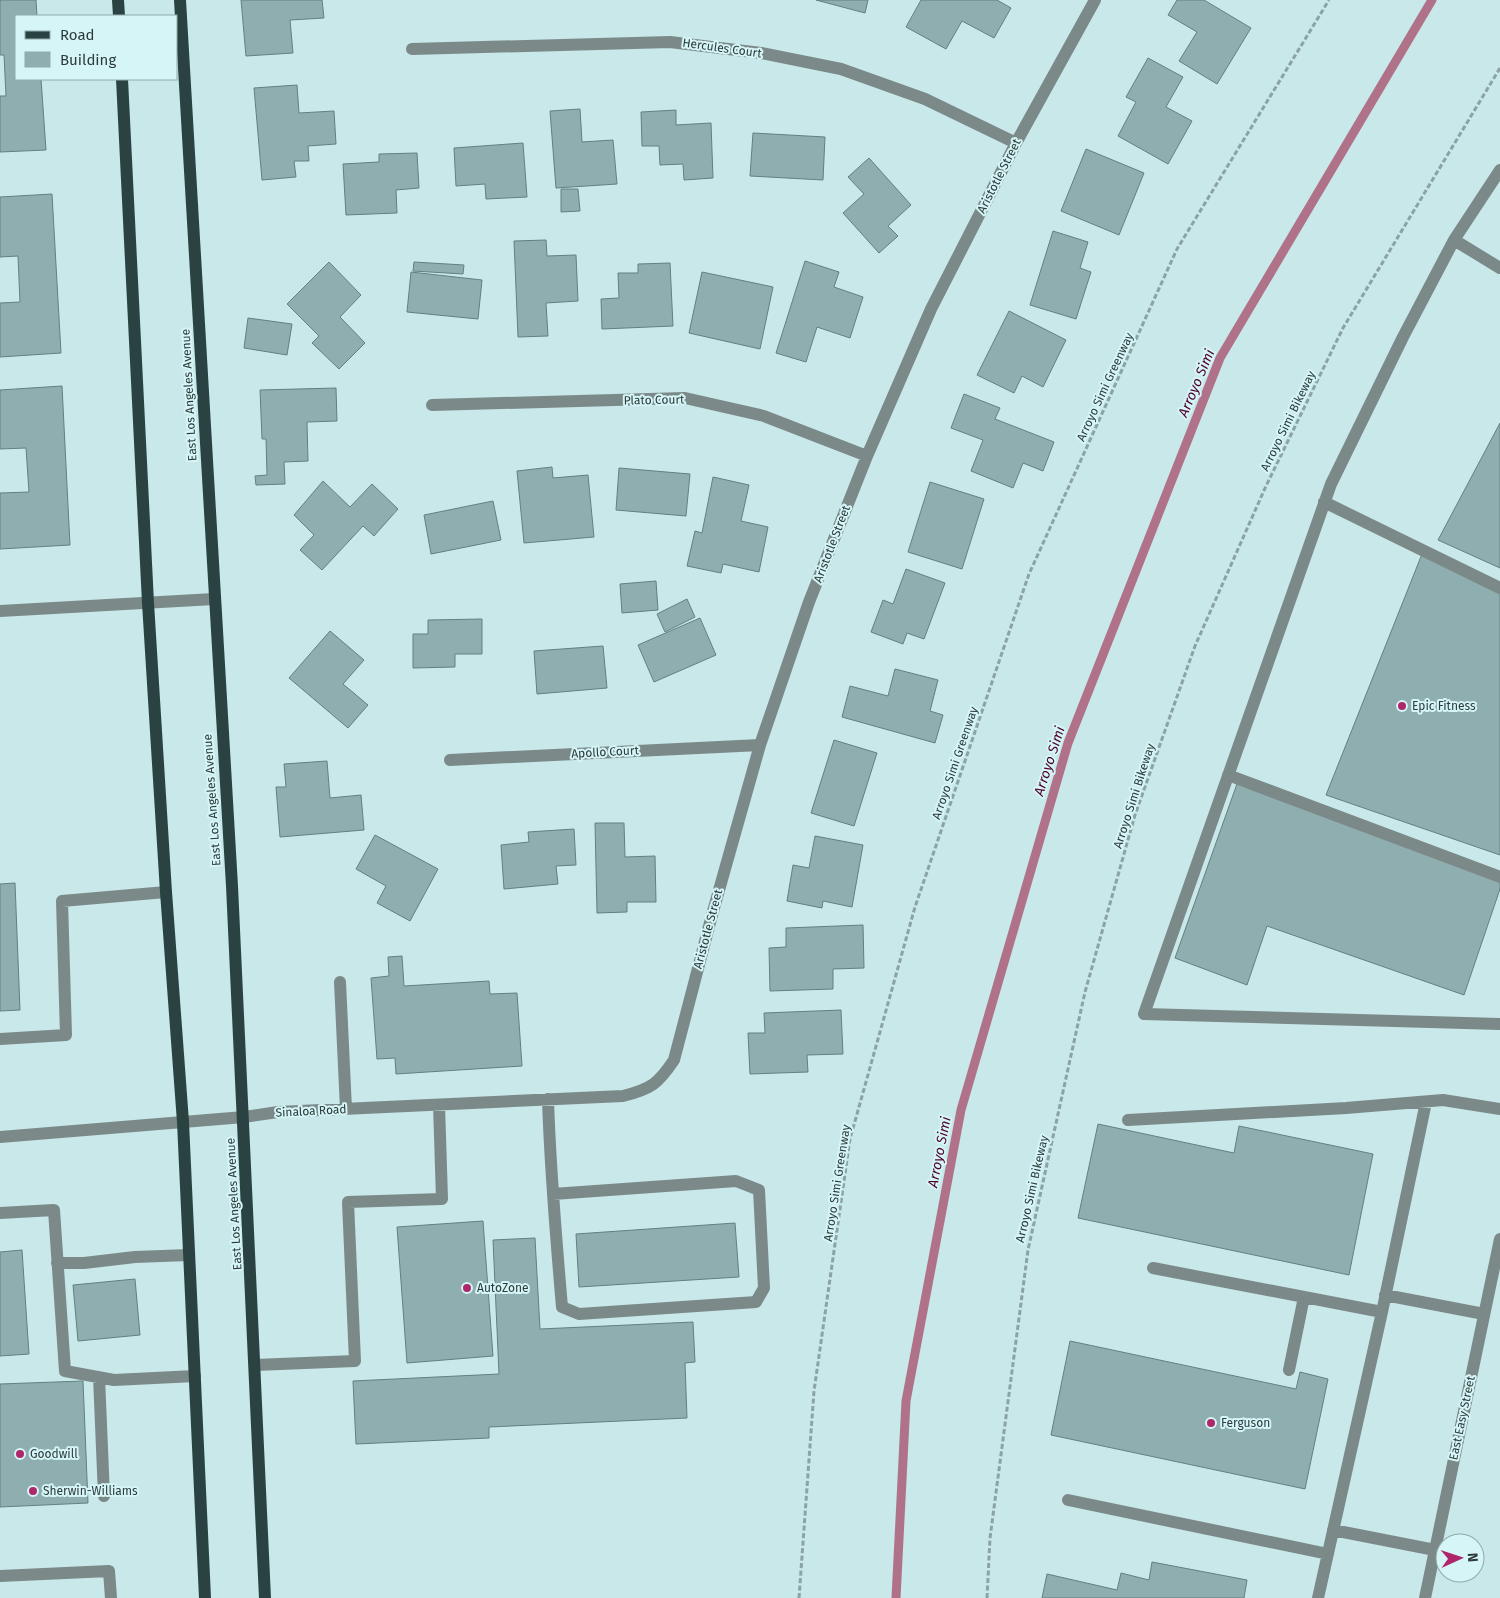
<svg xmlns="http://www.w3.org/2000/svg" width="1500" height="1598" font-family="'Fira Sans',sans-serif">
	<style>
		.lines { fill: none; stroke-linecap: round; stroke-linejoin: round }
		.stream { stroke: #b07289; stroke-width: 9 }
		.building { fill: #8faeaf; stroke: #638081 }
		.path { stroke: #8ba3a4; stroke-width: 3; stroke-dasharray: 5 2.5; stroke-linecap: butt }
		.minor { stroke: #7c8989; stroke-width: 12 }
		.major { stroke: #2b4243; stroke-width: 12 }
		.poi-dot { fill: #af276a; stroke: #d5f5f6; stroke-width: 2 }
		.labels { text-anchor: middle; stroke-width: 4; stroke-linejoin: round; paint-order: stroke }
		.street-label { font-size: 12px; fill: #2e3b3b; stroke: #d5f5f6 }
		.poi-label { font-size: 12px; fill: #2e3b3b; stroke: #d5f5f6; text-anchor: start }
		.water-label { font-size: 14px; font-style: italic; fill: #50022b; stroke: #d5f5f6 }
	</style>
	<rect width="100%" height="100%" fill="#c8e8e9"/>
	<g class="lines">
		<path class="stream" d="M 896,1598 L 906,1401 L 961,1110 L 1068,743 L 1220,358 L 1432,0"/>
	</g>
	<path class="building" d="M 0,0 L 36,0 L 37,16 L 16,16 L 16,79 L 41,79 L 46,150 L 0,152 L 0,96 L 6,96 L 4,55 L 0,55 Z
		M 241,0 L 322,0 L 324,18 L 290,20 L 293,53 L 246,56 Z
		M 816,0 L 868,0 L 865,13 Z
		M 921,0 L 997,0 L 1011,8 L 994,38 L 962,21 L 946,49 L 906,27 Z
		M 1177,0 L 1204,0 L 1251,28 L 1217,84 L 1179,61 L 1197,32 L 1168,15 Z
		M 1148,58 L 1183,77 L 1166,107 L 1192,121 L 1168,164 L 1118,136 L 1136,102 L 1126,97 Z
		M 297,85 L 299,113 L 334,111 L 336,144 L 308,146 L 309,161 L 294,161 L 296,177 L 262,180 L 254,88 Z
		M 580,109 L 582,142 L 613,140 L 617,184 L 556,188 L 550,111 Z
		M 676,110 L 676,125 L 711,123 L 713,178 L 684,180 L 683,164 L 660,165 L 659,146 L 642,146 L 641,112 Z
		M 753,133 L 825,137 L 823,180 L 750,176 Z
		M 523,143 L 527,197 L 486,199 L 485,184 L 456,186 L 454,148 Z
		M 1086,149 L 1144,173 L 1119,235 L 1061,211 Z
		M 417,153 L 419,188 L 396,190 L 397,213 L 346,215 L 343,164 L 379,162 L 379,154 Z
		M 869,158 L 911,205 L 888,226 L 898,236 L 879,253 L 843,213 L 864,194 L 848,177 Z
		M 561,189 L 578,189 L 580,211 L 561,212 Z
		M 52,194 L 61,353 L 0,357 L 0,303 L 20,302 L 18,256 L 0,257 L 0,197 Z
		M 1053,231 L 1088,242 L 1080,268 L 1091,272 L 1076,319 L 1030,305 Z
		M 546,240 L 547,256 L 576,255 L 578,301 L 546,303 L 548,336 L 518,337 L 514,241 Z
		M 805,261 L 839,272 L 834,287 L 863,297 L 850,338 L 817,327 L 806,362 L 776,353 Z
		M 329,262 L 361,295 L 340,317 L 365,343 L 339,369 L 312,343 L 319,336 L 287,304 Z
		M 414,262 L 464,265 L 463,274 L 413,271 Z
		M 670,263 L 673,326 L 602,329 L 601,299 L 619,298 L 618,273 L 638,273 L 638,264 Z
		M 411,272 L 482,280 L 478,319 L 407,312 Z
		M 702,272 L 773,287 L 760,349 L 689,333 Z
		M 1009,311 L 1066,340 L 1043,387 L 1022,376 L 1014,393 L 977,375 Z
		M 248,318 L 292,324 L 287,355 L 244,348 Z
		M 62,386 L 70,545 L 0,549 L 0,493 L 29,492 L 26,448 L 0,449 L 0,390 Z
		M 336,388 L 337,421 L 307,422 L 308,461 L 284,462 L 285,484 L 256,485 L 255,476 L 267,475 L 266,439 L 262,439 L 260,390 Z
		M 964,394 L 1000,408 L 995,419 L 1054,442 L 1043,471 L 1023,463 L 1013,488 L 971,471 L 983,440 L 951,428 Z
		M 1500,423 L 1500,568 L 1438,540 Z
		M 552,467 L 553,478 L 588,475 L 594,537 L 524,543 L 517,471 Z
		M 619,468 L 690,474 L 686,516 L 616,510 Z
		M 713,477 L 749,485 L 741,521 L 768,527 L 759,572 L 723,564 L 721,573 L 687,566 L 695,531 L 702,533 Z
		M 323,481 L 350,507 L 372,484 L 398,509 L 374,536 L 363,526 L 322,570 L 300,550 L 314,535 L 294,515 Z
		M 930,482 L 984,499 L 962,569 L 908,552 Z
		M 493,501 L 501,540 L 431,554 L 424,515 Z
		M 1422,554 L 1500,591 L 1500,855 L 1326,795 Z
		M 906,569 L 945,583 L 924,639 L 907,633 L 903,644 L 871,632 L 883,600 L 893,604 Z
		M 656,581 L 658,610 L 622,613 L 620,584 Z
		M 687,599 L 695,617 L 665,632 L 657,614 Z
		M 700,618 L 716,655 L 654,682 L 638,645 Z
		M 482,619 L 482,654 L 455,654 L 455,667 L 413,668 L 413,634 L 428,634 L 428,620 Z
		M 330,631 L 364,660 L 343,684 L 368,705 L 348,728 L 289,678 Z
		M 603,646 L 607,688 L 537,694 L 534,651 Z
		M 895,669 L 938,680 L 930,711 L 943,715 L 935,743 L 842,717 L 850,686 L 888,696 Z
		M 834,740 L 877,753 L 854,826 L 811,813 Z
		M 327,761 L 330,798 L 361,795 L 364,830 L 280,837 L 276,787 L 286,787 L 284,764 Z
		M 1238,781 L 1500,878 L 1500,889 L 1464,995 L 1267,926 L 1247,985 L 1175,958 Z
		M 595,823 L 624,823 L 625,857 L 655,856 L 656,902 L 627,902 L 627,912 L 597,913 Z
		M 574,829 L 576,865 L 556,866 L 558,884 L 504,889 L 501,845 L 529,842 L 528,832 Z
		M 375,835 L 438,869 L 410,921 L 377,903 L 386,886 L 356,869 Z
		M 815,836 L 863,845 L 852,907 L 823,901 L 822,908 L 787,901 L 793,865 L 809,868 Z
		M 15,883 L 20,1010 L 0,1011 L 0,884 Z
		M 863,925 L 864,968 L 833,969 L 833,989 L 770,991 L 769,948 L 786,947 L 786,928 Z
		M 402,956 L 404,986 L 489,981 L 490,994 L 517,993 L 522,1066 L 396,1074 L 395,1058 L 377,1059 L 371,978 L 389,976 L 388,957 Z
		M 841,1010 L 843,1054 L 807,1055 L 808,1072 L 750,1074 L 748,1033 L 765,1033 L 764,1013 Z
		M 1098,1124 L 1234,1153 L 1239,1126 L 1373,1154 L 1349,1275 L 1078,1218 Z
		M 483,1221 L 493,1356 L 407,1363 L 397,1227 Z
		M 735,1223 L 739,1277 L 579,1287 L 576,1234 Z
		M 535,1238 L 540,1329 L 693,1322 L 695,1362 L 685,1363 L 687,1418 L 489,1427 L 489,1438 L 356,1444 L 353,1381 L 499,1374 L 493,1240 Z
		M 22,1250 L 29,1354 L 0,1356 L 0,1252 Z
		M 135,1279 L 140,1335 L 78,1341 L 73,1285 Z
		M 1070,1341 L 1296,1389 L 1300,1372 L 1328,1379 L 1305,1489 L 1051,1435 Z
		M 83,1381 L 88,1503 L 0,1507 L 0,1384 Z
		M 1152,1562 L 1247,1580 L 1244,1598 L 1042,1598 L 1047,1574 L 1117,1590 L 1121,1573 L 1149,1580 Z"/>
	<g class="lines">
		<path class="path" d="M 799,1598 L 814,1391 L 850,1139 L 915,907 L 1029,574 L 1177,249 L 1329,0
			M 987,1598 L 990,1538 L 1028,1250 L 1085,992 L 1135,815 L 1195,646 L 1266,486 L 1343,328 L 1500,68"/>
		<path class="minor" d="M 412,49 L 670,42 L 761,53 L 841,69 L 925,99 L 1016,143
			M 1500,170 L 1454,240 L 1403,337 L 1331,484 L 1144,1014 L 1500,1024
			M 1454,240 L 1500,268
			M 432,405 L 685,398 L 764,416 L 867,456
			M 1324,502 L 1500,588
			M 0,611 L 214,599
			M 450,760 L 760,745
			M 1228,775 L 1500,877
			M 340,982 L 346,1109
			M 0,1039 L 66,1035 L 62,901 L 166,892
			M 548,1099 C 550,1168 556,1238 562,1307 L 579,1314 L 756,1302 L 764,1288 L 759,1190 L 736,1181 L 553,1194
			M 1128,1120 L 1346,1108 L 1443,1100 L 1500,1109
			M 0,1137 L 244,1117 L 278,1112 L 623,1096 C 651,1089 658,1084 674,1060 L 712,915 L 760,745 L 809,602 L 867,456 L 931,309 L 1016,143 L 1095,0
			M 0,1213 L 54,1210 L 65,1371 L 114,1380 L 195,1376
			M 57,1263 L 84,1263 L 135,1257 L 189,1255
			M 1153,1268 L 1382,1312
			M 1385,1295 L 1484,1314
			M 255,1365 L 355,1361 L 348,1202 L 442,1199 L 439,1105
			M 1289,1370 L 1304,1297
			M 99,1377 L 104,1496
			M 1068,1500 L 1328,1554
			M 1333,1530 L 1435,1550
			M 0,1576 L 109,1571 L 111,1598
			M 1318,1598 L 1382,1312 L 1426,1102
			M 1425,1598 L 1500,1239"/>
		<path class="major" d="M 118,0 L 119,16
			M 180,0 L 232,886 L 265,1598
			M 122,79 L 148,603 L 166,892 L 183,1122 L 205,1598"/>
	</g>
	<g class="poi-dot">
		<circle cx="1402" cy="706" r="5"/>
		<circle cx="467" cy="1288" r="5"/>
		<circle cx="1211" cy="1423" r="5"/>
		<circle cx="20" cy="1454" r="5"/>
		<circle cx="33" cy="1491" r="5"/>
	</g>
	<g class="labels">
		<g class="street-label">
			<text transform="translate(722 48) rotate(8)" y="4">Hercules Court</text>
			<text transform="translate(999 176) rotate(-63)" y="4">Aristotle Street</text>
			<text transform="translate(1105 387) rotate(-65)" y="4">Arroyo Simi Greenway</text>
			<text transform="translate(189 395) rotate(-93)" y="4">East Los Angeles Avenue</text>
			<text transform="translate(654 400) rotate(-1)" y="4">Plato Court</text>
			<text transform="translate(1288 421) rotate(-64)" y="4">Arroyo Simi Bikeway</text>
			<text transform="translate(832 544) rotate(-69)" y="4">Aristotle Street</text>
			<text transform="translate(605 752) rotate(-3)" y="4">Apollo Court</text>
			<text transform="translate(955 763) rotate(-71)" y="4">Arroyo Simi Greenway</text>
			<text transform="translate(1134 796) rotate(-72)" y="4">Arroyo Simi Bikeway</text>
			<text transform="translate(212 800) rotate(-94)" y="4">East Los Angeles Avenue</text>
			<text transform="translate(708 929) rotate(-75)" y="4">Aristotle Street</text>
			<text transform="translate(311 1111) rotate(-3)" y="4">Sinaloa Road</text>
			<text transform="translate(837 1183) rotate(-81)" y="4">Arroyo Simi Greenway</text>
			<text transform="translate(1032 1189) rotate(-77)" y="4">Arroyo Simi Bikeway</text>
			<text transform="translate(234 1204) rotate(-93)" y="4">East Los Angeles Avenue</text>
			<text transform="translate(1462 1418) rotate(-78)" y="4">East Easy Street</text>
		</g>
		<g class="poi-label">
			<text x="1412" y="710">Epic Fitness</text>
			<text x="477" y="1292">AutoZone</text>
			<text x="1221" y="1427">Ferguson</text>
			<text x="30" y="1458">Goodwill</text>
			<text x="43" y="1495">Sherwin-Williams</text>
		</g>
		<g class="water-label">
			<text transform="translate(1196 383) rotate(-67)" y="5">Arroyo Simi</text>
			<text transform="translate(1049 761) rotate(-72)" y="5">Arroyo Simi</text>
			<text transform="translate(939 1152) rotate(-79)" y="5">Arroyo Simi</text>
		</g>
	</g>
	<rect x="15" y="15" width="162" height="65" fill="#d5f5f6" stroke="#92abab"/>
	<rect x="25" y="31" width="25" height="8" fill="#2b4243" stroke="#92abab"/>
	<text x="60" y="40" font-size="15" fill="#2e3b3b">Road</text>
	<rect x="25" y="52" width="25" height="15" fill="#8faeaf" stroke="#92abab"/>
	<text x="60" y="65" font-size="15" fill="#2e3b3b">Building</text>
	<g transform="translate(1460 1558) rotate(87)"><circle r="24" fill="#d5f5f6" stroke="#92abab"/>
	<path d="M0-4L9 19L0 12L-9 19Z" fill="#af276a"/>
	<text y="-8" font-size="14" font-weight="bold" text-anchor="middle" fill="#2e3b3b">N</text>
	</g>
</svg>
